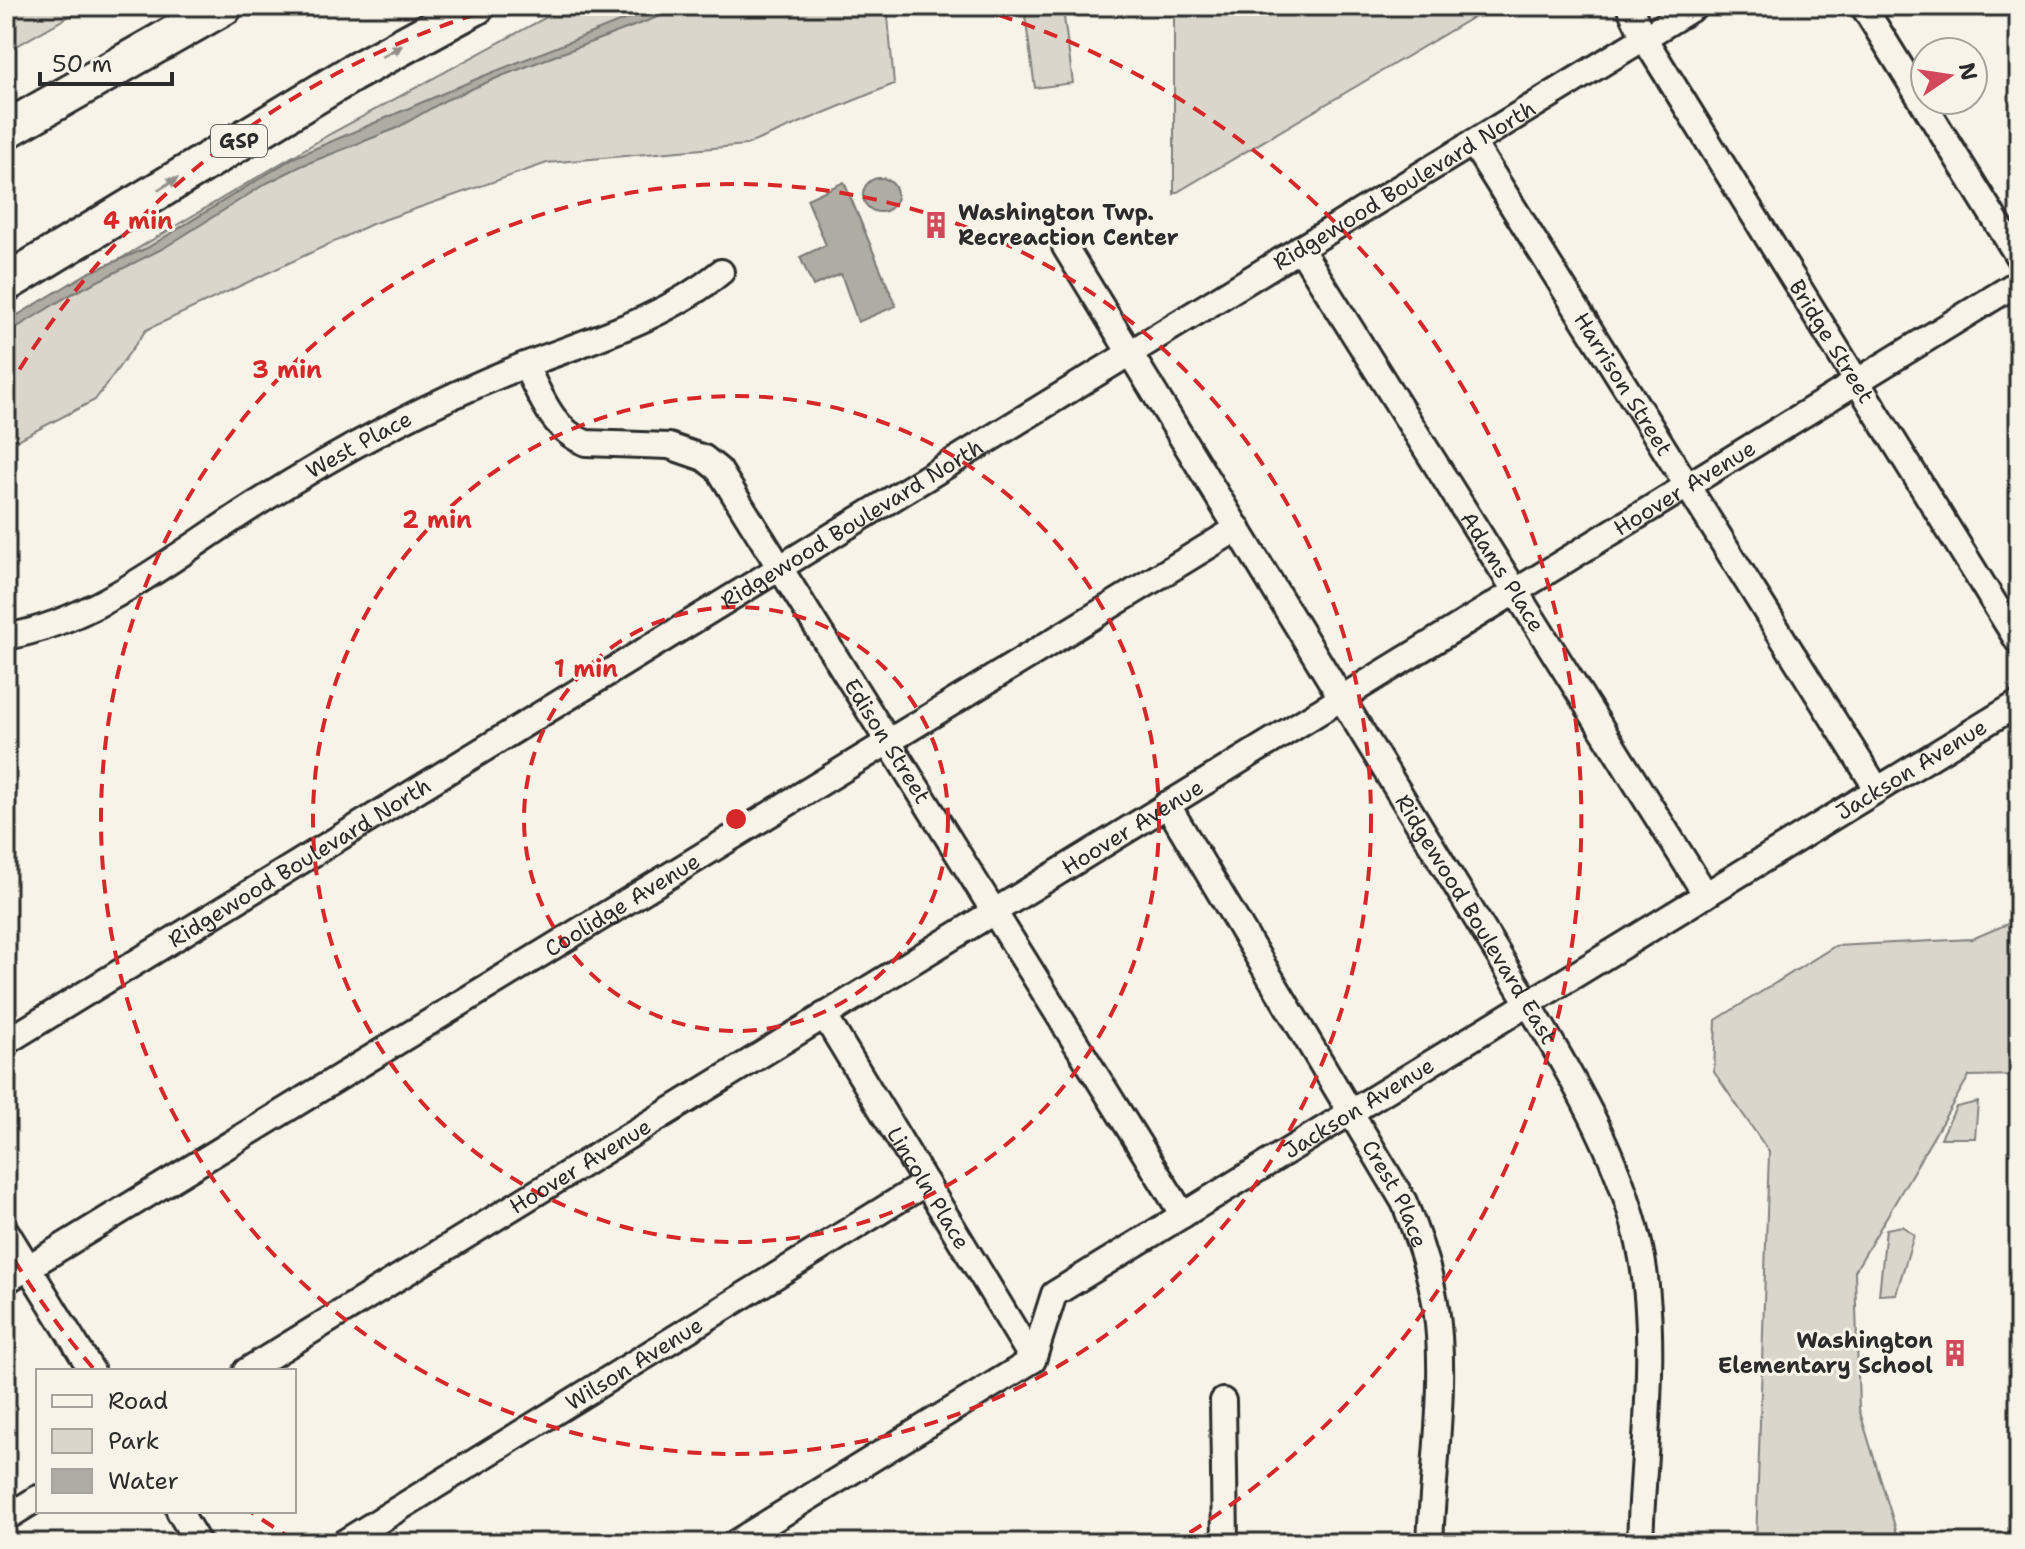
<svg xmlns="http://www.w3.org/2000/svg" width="2025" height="1549" font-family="'Shantell Sans',sans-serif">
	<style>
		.green { fill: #dad6cc; stroke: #82807c; stroke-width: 2 }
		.water { fill: #afaca4; stroke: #7a7874; stroke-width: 2 }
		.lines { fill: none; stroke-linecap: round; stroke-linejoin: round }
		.minor-casing { stroke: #2b2b2b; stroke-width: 30 }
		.highway-casing { stroke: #2b2b2b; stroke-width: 42 }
		.minor { stroke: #f7f3e8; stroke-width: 24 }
		.highway { stroke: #f7f3e8; stroke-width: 36 }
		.oneway { fill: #918f8a }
		.ring { fill: none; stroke: #d62828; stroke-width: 4; stroke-dasharray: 14 10 }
		.labels { text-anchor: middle; stroke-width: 6; stroke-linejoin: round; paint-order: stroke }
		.shield { fill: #f7f3e8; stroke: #686764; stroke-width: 2 }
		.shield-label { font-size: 20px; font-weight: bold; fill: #2b2b2b }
		.street-label { font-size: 22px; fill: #2b2b2b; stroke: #f7f3e8 }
		.poi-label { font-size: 22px; font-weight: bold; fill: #2b2b2b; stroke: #f7f3e8; text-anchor: start }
		.centre { fill: #d62828; stroke: #f7f3e8; stroke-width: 4 }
		.ring-label { font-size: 24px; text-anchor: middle; font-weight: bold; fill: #d62828; stroke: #f7f3e8; stroke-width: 6; stroke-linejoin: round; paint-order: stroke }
	</style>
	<rect width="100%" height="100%" fill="#f7f3e8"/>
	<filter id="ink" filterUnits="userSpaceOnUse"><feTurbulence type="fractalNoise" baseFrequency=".0125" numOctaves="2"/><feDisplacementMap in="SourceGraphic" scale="16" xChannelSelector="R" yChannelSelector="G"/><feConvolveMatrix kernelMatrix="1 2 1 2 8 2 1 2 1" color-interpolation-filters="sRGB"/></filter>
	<g filter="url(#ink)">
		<path class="green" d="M 6,6 L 87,6 L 6,52 Z
			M 567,6 L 887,6 L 894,84 L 746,145 L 547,163 L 372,224 L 146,330 L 95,400 L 6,446 L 6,327 L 330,134 Z
			M 1174,6 L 1492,6 L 1174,194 Z
			M 1063,10 L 1073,83 L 1035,88 L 1025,15 Z
			M 2019,919 L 2019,1075 L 1969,1076 L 1855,1271 L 1859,1409 L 1900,1543 L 1756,1543 L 1769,1152 L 1714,1072 L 1716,1020 L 1835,946 L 1972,939 Z
			M 1978,1102 L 1975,1138 L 1941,1138 L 1956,1107 Z
			M 1902,1226 L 1914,1235 L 1896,1294 L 1879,1295 L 1886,1229 Z"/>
		<path class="water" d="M 659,6 L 687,6 L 504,75 L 446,100 L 395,129 L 301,166 L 265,184 L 164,248 L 68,296 L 6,334 L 6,322 L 88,273 L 147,248 L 293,158 L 481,77 Z
			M863 195a17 17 0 1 1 34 0a17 17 0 1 1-34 0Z
			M 844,182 L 896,306 L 858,322 L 841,274 L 813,286 L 800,257 L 826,245 L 807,199 Z"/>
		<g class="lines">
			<g class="minor-casing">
				<g id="minor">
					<path id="s1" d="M 1629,6 L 1644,38 L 2019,643"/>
					<path d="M 1863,6 L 2019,258"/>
					<path id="s2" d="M 1473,143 L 1877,789"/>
					<path id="s3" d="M 1065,247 L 1528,1003 C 1576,1083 1625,1166 1642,1258 C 1658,1346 1643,1453 1640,1543"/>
					<path id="s4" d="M 1300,248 L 1706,895"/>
					<path id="s5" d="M 525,365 C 541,396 552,430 586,443 L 669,446 L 704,458 L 719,470 L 1183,1215"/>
					<path id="s6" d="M 6,637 C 100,620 178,553 256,504 C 341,450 431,402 525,365 C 593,339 664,319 721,272"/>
					<path id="s7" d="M 1167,804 L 1404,1202 C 1418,1236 1430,1270 1436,1308 C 1447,1379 1433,1470 1430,1543"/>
					<path id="s8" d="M 824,1015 L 1033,1360"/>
					<path id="s9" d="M 6,1042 L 1696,6"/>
					<path d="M 6,1231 L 92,1371"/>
					<path id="s10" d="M 6,1281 L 1238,528"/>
					<path id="s11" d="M 246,1371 L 2019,282"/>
					<path d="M 1223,1401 L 1225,1543"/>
					<path d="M 179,1511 L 198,1543"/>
					<path d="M 6,1518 L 38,1498"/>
					<path id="s12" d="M 343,1543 L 926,1183"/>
					<path id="s13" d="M 735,1543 L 1033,1360 L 1054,1294 L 2019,703"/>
				</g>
			</g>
			<g class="highway-casing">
				<path id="highway" d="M 6,130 L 224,6
					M 6,283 L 351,74 L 476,6"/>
			</g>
			<use href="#minor" class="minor"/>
			<use href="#highway" class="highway"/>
		</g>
		<defs><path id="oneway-solid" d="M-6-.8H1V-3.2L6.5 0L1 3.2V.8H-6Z" transform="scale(2)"/></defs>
		<g class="oneway">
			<use href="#oneway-solid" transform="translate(392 51) rotate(-29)"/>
			<use href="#oneway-solid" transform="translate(168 184) rotate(-31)"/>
		</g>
	</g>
	<g class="ring">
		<circle cx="736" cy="819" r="212"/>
		<circle cx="736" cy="819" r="423"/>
		<circle cx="736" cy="819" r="635"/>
		<path d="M294 1540A846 846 0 0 1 251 1512M93 1368A846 846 0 0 1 7 1248M7 390A846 846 0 0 1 496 8M976 8A846 846 0 0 1 1178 1540"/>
	</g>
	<defs>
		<g id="building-bare" transform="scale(2.16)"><path d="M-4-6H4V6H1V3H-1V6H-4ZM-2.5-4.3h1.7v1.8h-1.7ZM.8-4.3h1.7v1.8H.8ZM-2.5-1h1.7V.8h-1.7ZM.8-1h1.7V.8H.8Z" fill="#d1495b" stroke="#f7f3e8" stroke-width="2.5" paint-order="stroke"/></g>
	</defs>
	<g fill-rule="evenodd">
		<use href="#building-bare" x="936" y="225"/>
		<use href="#building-bare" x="1955" y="1353"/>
	</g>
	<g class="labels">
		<rect class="shield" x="211" y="125" width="56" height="32" rx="6"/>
		<g class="shield-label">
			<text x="239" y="148">GSP</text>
		</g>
		<g class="street-label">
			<text dy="8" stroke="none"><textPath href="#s9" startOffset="1640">Ridgewood Boulevard North</textPath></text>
			<text dy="8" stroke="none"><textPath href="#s1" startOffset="392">Bridge Street</textPath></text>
			<text dy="8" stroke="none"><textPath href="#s2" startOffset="284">Harrison Street</textPath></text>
			<text dy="8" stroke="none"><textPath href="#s6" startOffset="404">West Place</textPath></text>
			<text dy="8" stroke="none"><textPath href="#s11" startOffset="1688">Hoover Avenue</textPath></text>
			<text dy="8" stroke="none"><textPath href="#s9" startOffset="992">Ridgewood Boulevard North</textPath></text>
			<text dy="8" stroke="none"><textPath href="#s4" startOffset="382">Adams Place</textPath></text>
			<text dy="8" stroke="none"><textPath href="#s5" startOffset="560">Edison Street</textPath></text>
			<text dy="8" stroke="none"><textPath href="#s13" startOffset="1424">Jackson Avenue</textPath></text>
			<text dy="8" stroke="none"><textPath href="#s11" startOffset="1040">Hoover Avenue</textPath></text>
			<text dy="8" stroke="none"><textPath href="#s9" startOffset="344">Ridgewood Boulevard North</textPath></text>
			<text dy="8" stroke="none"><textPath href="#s10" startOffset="722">Coolidge Avenue</textPath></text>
			<text dy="8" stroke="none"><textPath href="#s3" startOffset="788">Ridgewood Boulevard East</textPath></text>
			<text dy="8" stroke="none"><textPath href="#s13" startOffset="776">Jackson Avenue</textPath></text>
			<text dy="8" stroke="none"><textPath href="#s11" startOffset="392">Hoover Avenue</textPath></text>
			<text dy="8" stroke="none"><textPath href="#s8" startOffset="202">Lincoln Place</textPath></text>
			<text dy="8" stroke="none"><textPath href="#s7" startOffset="452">Crest Place</textPath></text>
			<text dy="8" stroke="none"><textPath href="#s12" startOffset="342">Wilson Avenue</textPath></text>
		</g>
		<g class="poi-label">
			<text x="958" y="220">Washington Twp.<tspan x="958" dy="25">Recreaction Center</tspan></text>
			<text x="1933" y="1348" text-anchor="end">Washington<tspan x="1933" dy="25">Elementary School</tspan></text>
		</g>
	</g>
	<circle cx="736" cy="819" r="12" class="centre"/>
	<g class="ring-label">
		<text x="138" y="229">4 min</text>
		<text x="287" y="378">3 min</text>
		<text x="437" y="528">2 min</text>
		<text x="586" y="677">1 min</text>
	</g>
	<rect width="2025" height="1549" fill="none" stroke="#f7f3e8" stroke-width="32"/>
	<rect x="16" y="16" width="1993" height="1517" fill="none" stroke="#2b2b2b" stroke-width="3" filter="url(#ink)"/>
	<rect x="36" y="1369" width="260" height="144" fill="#f7f3e8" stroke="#a5a39c" stroke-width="2"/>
	<rect x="52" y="1395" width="40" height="12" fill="#f7f3e8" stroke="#a5a39c" stroke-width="2"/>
	<text x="108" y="1409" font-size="24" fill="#2b2b2b">Road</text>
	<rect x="52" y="1429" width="40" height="24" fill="#dad6cc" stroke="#a5a39c" stroke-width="2"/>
	<text x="108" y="1449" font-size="24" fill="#2b2b2b">Park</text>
	<rect x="52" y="1469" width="40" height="24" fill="#afaca4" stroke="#a5a39c" stroke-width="2"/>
	<text x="108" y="1489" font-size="24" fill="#2b2b2b">Water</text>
	<g transform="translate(1949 76) rotate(77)"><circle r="38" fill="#f7f3e8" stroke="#a5a39c" stroke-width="2"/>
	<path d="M0-6L14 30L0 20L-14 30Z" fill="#d1495b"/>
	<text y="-12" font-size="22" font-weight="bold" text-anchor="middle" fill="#2b2b2b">N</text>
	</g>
	<path d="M40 72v12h132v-12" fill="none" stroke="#2b2b2b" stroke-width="4"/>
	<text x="52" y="72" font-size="24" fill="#2b2b2b" stroke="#f7f3e8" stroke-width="6" paint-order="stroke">50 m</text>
</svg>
